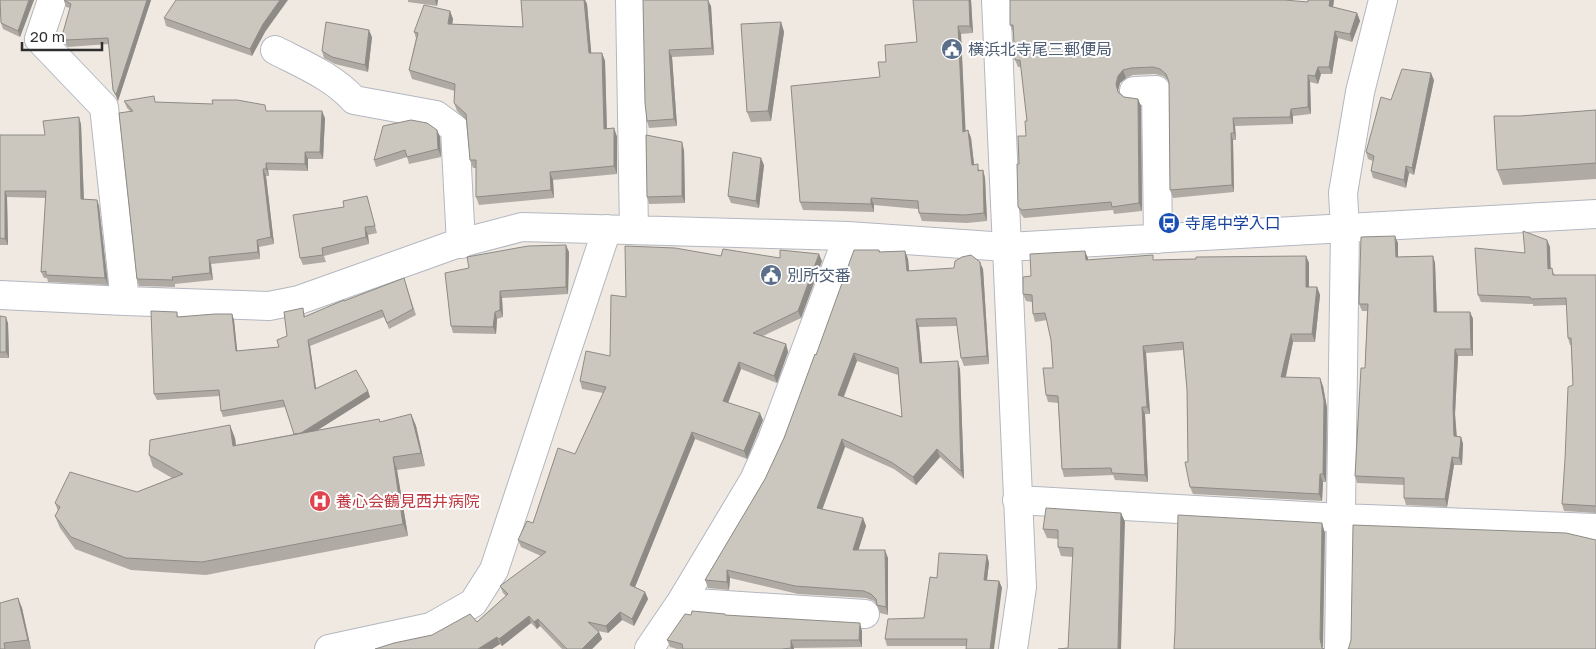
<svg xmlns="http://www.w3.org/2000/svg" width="1596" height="649" font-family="'Golos Text','Noto Sans JP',sans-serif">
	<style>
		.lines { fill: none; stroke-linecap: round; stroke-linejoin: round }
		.minor-casing { stroke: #b4b7c1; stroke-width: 30 }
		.minor { stroke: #fff; stroke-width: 28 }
		.wall { fill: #afaba4; fill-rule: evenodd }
		.shaded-wall { fill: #8e8b86 }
		.building { fill: #cbc7bf; stroke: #8e8b86; fill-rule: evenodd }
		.labels { text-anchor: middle; stroke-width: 4; stroke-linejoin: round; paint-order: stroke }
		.service-label { font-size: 16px; fill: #4e5e75; stroke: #fff; text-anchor: start }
		.transit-label { font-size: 16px; fill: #164399; stroke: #fff; text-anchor: start }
		.health-label { font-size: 16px; fill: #be3a42; stroke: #fff; text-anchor: start }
	</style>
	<rect width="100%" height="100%" fill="#efe9e1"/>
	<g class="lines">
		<g class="minor-casing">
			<path id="minor" d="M 52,0 L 39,39 L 104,107 L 125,301
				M 630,0 L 634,230
				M 996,0 L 1022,587 L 1013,649
				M 275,50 C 302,64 334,77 354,100 L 436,115 L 455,129 L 461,244
				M 1134,91 L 1156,90 L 1158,239
				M 0,295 L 125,301 L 269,306 L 299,300 L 453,245 L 522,227 L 848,236 L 1006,247 L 1596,214
				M 1017,500 L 1341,518 L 1596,528
				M 681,602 L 865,614
				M 329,649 L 431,627 L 473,603 L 494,570 L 607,229
				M 649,649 L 681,602 L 754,480 L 772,440 L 848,236
				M 1339,649 L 1345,229 L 1343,193 L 1360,92 L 1383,0"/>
		</g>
		<use href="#minor" class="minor"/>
	</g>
	<path class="wall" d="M 0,0 L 34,0 L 20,37 L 3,29 L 1,23 Z
		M 151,0 L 118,101 L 113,90 L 109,44 L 68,47 L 64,43 L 62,36 L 70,8 L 66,7 L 64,1 Z
		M 408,0 L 438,0 L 437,6 L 408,2 Z
		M 521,0 L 585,0 L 587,4 L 591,53 L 602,53 L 605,61 L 607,128 L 614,128 L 617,137 L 617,174 L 553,180 L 554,198 L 479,205 L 476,197 L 476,168 L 473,168 L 470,160 L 466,120 L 457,111 L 454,103 L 455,91 L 412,79 L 409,70 L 416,38 L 414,32 L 450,11 L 453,19 L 452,24 L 523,27 Z
		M 643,0 L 711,6 L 714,55 L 672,57 L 677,126 L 649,128 L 647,121 Z
		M 913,0 L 971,0 L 973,33 L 961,34 L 965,131 L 968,130 L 971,138 L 974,165 L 980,170 L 983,170 L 985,178 L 987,221 L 967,223 L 922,221 L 919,213 L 918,209 L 874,205 L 874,212 L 803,210 L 800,202 L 880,77 L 886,62 L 917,42 Z
		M 1308,0 L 1334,0 L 1333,7 L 1357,13 L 1360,21 L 1352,42 L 1338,38 L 1332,74 L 1321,74 L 1318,84 L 1310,82 L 1311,114 L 1293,116 L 1293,124 L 1235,126 L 1236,140 L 1233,140 L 1234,192 L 1173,198 L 1170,190 L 1169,81 L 1163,76 L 1155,74 L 1133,75 L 1126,78 L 1120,83 L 1118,91 L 1124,97 L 1138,99 L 1141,106 L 1142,211 L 1114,214 L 1113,210 L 1024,218 L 1021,214 L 1018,207 L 1019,164 L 1026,136 L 1027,121 L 1021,67 L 1018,67 L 1015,60 L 1013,32 L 1010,25 L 1308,2 Z
		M 164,18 L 265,32 L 252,56 L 166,26 Z
		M 781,22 L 784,32 L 771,121 L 751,122 L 747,112 Z
		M 372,37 L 368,72 L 335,64 L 324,58 L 322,51 Z
		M 1434,80 L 1414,175 L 1409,173 L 1406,188 L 1373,178 L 1371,171 L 1373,161 L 1368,159 L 1366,152 L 1391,100 Z
		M 124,101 L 156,102 L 268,111 L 325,118 L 323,159 L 308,159 L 308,171 L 268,170 L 269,176 L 266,176 L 274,244 L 259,247 L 260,259 L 211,264 L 213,280 L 175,284 L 175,287 L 139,286 L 137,279 L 130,111 L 127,108 Z
		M 1596,110 L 1596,179 L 1503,185 L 1497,170 L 1520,116 Z
		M 81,124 L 84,199 L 97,200 L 99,206 L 108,285 L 48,282 L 47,278 L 44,278 L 41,272 L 46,198 L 7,197 L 8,245 L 0,245 L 0,135 L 45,135 Z
		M 437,130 L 440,137 L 441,157 L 409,164 L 407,157 L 376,167 L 374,160 Z
		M 684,150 L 685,203 L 649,204 L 647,197 Z
		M 764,165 L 759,208 L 731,203 L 728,196 Z
		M 367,196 L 377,233 L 368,235 L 369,244 L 324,256 L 326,262 L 303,265 L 300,258 L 344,207 Z
		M 1547,240 L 1550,247 L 1550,268 L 1555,275 L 1596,275 L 1596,513 L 1564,511 L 1562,504 L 1573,385 L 1571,345 L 1570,345 L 1568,338 L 1567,305 L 1533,306 L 1533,304 L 1481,302 L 1478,295 L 1525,253 Z
		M 1398,243 L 1398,257 L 1433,256 L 1435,263 L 1437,312 L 1470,312 L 1473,319 L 1473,356 L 1458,356 L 1455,414 L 1457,436 L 1461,437 L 1463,444 L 1462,465 L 1454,465 L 1447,507 L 1406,505 L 1404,498 L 1404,485 L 1357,483 L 1355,476 L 1365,368 L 1367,311 L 1362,311 L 1359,304 Z
		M 879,250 L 880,252 L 905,251 L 908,259 L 909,271 L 983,269 L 989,364 L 964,366 L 961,358 L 957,326 L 919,327 L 922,363 L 960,369 L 964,479 L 940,457 L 916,485 L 894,469 L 845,447 L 822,509 L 863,518 L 866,526 L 858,550 L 888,558 L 888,615 L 880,613 L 877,605 L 874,601 L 866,598 L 798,594 L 730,578 L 729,590 L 708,588 L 705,580 L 765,479 L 784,438 L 816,355 ZM 857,361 L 898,375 L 902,417 L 844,397 Z
		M 569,252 L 568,294 L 502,298 L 503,317 L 497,319 L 496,334 L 453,333 L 451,326 L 445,273 Z
		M 721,256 L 780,258 L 822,261 L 801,318 L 763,336 L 786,344 L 788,352 L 777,383 L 741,369 L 728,403 L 763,420 L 747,459 L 695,439 L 635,587 L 645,592 L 648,599 L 634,626 L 622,620 L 608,633 L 598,631 L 599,632 L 602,639 L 592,649 L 562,649 L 540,626 L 537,629 L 531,623 L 502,646 L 500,644 L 492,649 L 375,649 L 432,635 L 477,622 L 506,596 L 503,593 L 500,586 L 541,556 L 521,547 L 518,540 L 533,523 L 575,454 L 603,393 L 582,389 L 580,381 L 610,356 L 626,297 Z
		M 1306,256 L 1309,263 L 1309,287 L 1317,287 L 1320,295 L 1315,342 L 1293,342 L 1286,377 L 1323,386 L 1327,408 L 1326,482 L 1323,482 L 1322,501 L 1193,494 L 1190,487 L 1188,462 L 1187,390 L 1183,350 L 1146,353 L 1150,414 L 1145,414 L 1148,482 L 1115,480 L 1113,475 L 1064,477 L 1062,469 L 1058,403 L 1048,402 L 1046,395 L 1053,368 L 1051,340 L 1047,320 L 1035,322 L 1033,314 L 1032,302 L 1026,301 L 1023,294 L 1031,276 L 1088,258 L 1088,260 L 1154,260 Z
		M 404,278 L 416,315 L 389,329 L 384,317 L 310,346 L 316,388 L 368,391 L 370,397 L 318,430 L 379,419 L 380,422 L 411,414 L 416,426 L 425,466 L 397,470 L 408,536 L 206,575 L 131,570 L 75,549 L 60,528 L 55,516 L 58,511 L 55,503 L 137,492 L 172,478 L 153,467 L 149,455 L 235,438 L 236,445 L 294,434 L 285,407 L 223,417 L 221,411 L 220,396 L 157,400 L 154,394 L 177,312 L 178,317 L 232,314 L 234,320 L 237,351 L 279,347 L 305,314 L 305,317 Z
		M 0,316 L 8,323 L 9,358 L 0,358 Z
		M 1121,513 L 1125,522 L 1068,648 L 1073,557 L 1061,556 L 1058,547 L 1058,539 L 1047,538 L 1043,529 Z
		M 987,555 L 989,563 L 987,580 L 999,581 L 1002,588 L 966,646 L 887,646 L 885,639 L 924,618 L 937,578 Z
		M 18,598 L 22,608 L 31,649 L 0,649 Z
		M 691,615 L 725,615 L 862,631 L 862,647 L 794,648 L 794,649 L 677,649 L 670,647 L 667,640 Z"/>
	<path class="shaded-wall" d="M 29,0 L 34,0 L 20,37 L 18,31 Z
		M 147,0 L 151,0 L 118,101 L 116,95 Z
		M 280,0 L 288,0 L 265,32 L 252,56 L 250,49 L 263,24 Z
		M 435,0 L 438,0 L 437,6 Z
		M 584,0 L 585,0 L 587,4 L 592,61 L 589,53 Z
		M 708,0 L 711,6 L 714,55 L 712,48 Z
		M 969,0 L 971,0 L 973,33 L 970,26 Z
		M 1330,0 L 1334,0 L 1332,13 L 1329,6 Z
		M 450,11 L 453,19 L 451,32 L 448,24 Z
		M 1357,13 L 1360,21 L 1352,42 L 1350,34 Z
		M 781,22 L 784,32 L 771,121 L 768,111 Z
		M 958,26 L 961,34 L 966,139 L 963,132 Z
		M 369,30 L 372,37 L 368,72 L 365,65 Z
		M 1335,31 L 1338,38 L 1332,74 L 1329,67 Z
		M 669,50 L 672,57 L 677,126 L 674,119 Z
		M 602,53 L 605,61 L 607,137 L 604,129 Z
		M 1318,67 L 1321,74 L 1318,84 L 1315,76 Z
		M 1123,70 L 1126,78 L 1120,83 L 1118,91 L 1121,99 L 1116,84 L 1118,76 Z
		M 1431,73 L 1434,80 L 1414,175 L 1412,168 Z
		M 1308,75 L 1310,82 L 1311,114 L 1308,107 Z
		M 1138,99 L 1141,106 L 1142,211 L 1139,203 Z
		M 1291,109 L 1293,116 L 1293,124 L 1290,117 Z
		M 322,111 L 325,118 L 323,159 L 320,152 Z
		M 79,117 L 81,124 L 84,206 L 81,199 Z
		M 1233,118 L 1235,126 L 1236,140 L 1234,133 Z
		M 614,128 L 617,137 L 617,174 L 614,166 Z
		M 437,130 L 440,137 L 441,157 L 438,149 Z
		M 968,130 L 971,138 L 975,172 L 972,165 Z
		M 1231,133 L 1233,140 L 1234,192 L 1232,185 Z
		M 682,142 L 684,150 L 685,203 L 682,196 Z
		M 305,152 L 308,159 L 308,171 L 305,164 Z
		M 761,158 L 764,165 L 759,208 L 756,201 Z
		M 266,163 L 268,170 L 269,176 L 266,169 Z
		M 1406,166 L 1409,173 L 1406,188 L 1404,180 Z
		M 263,169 L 266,176 L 274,244 L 271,237 Z
		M 983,170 L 985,178 L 987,221 L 984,213 Z
		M 550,172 L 553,180 L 554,198 L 551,190 Z
		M 5,191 L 7,197 L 8,245 L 5,239 Z
		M 871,198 L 874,205 L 874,212 L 871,204 Z
		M 97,200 L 99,206 L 108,285 L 105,278 Z
		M 365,227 L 368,235 L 369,244 L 366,237 Z
		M 1395,236 L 1398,243 L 1398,264 L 1396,257 Z
		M 257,240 L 259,247 L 260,259 L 258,252 Z
		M 1547,240 L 1550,247 L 1551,276 L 1548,269 Z
		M 566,245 L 569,252 L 568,294 L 566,287 Z
		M 905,251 L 908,259 L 910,279 L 907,271 Z
		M 1085,251 L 1088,258 L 1088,267 L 1086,260 Z
		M 819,254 L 822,261 L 801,318 L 798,311 Z
		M 1306,256 L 1309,263 L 1309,295 L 1306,287 Z
		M 1433,256 L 1435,263 L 1437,319 L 1434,312 Z
		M 209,257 L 211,264 L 213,280 L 210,273 Z
		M 980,262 L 983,269 L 989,364 L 987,356 Z
		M 1317,287 L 1320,295 L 1315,342 L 1312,334 Z
		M 500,291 L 502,298 L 503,317 L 500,310 Z
		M 495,312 L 497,319 L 496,334 L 493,327 Z
		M 1470,312 L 1473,319 L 1473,356 L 1471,349 Z
		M 232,314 L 234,320 L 238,358 L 236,351 Z
		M 6,317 L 8,323 L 9,358 L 6,352 Z
		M 916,319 L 919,327 L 923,371 L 920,363 Z
		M 1291,334 L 1293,342 L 1284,384 L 1281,377 Z
		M 308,340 L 310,346 L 317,395 L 315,389 Z
		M 786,344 L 788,352 L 777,383 L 774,376 Z
		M 1143,346 L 1146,353 L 1150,414 L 1147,407 Z
		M 1455,349 L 1458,356 L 1455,414 L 1457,444 L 1454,436 L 1453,407 Z
		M 854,353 L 857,361 L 841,403 L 838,395 Z
		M 958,361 L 960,369 L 964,479 L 961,471 Z
		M 739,362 L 741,369 L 726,408 L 723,401 Z
		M 1320,378 L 1323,386 L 1327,408 L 1326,482 L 1323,474 Z
		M 368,391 L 370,397 L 297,443 L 295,437 Z
		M 1142,407 L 1145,414 L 1148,482 L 1145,475 Z
		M 760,413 L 763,420 L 747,459 L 744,451 Z
		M 411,414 L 416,426 L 425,466 L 421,453 Z
		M 230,425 L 235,438 L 237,458 L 233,446 Z
		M 692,432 L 695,439 L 633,592 L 630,585 Z
		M 1461,437 L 1463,444 L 1462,465 L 1459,458 Z
		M 842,439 L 845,447 L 820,516 L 817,508 Z
		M 937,449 L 940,457 L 916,485 L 913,477 Z
		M 393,457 L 397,470 L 408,536 L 403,524 Z
		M 1452,457 L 1454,465 L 1447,507 L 1445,499 Z
		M 1320,474 L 1323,482 L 1322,501 L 1319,494 Z
		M 1121,513 L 1125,522 L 1121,649 L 1118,649 Z
		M 863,518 L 866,526 L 856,558 L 853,550 Z
		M 1322,523 L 1325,533 L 1323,649 L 1320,639 Z
		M 885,550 L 888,558 L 888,615 L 886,607 Z
		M 987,555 L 989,563 L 986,587 L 984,580 Z
		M 727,570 L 730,578 L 729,590 L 727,582 Z
		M 999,581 L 1002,588 L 994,649 L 990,649 Z
		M 645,592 L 648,599 L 634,626 L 632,619 Z
		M 18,598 L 22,608 L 31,649 L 28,640 Z
		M 620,612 L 622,620 L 608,633 L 606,626 Z
		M 529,616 L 531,623 L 502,646 L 499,639 Z
		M 538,619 L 540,626 L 537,629 L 534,622 Z
		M 860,623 L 862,631 L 862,647 L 859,640 Z
		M 599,632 L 602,639 L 592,649 L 582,649 Z
		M 497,637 L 500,644 L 492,649 L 478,649 Z
		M 791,640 L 794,648 L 794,649 L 791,649 Z"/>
	<path class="building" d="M 0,0 L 29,0 L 18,31 L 1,23 Z
		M 64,0 L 147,0 L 116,95 L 113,90 L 108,38 L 66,40 L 62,36 L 71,4 Z
		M 176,0 L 280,0 L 263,24 L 250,49 L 164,18 Z
		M 521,0 L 584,0 L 589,53 L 602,53 L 604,129 L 614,128 L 614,166 L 550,172 L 551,190 L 476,197 L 476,160 L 470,160 L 466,114 L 454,103 L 455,84 L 409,70 L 418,33 L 414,32 L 424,5 L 450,11 L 448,24 L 523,27 Z
		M 643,0 L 708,0 L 712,48 L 669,50 L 674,119 L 647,121 L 645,103 Z
		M 913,0 L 969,0 L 970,26 L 958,26 L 963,132 L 968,130 L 972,165 L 978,164 L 978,171 L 983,170 L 984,213 L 964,215 L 919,213 L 918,201 L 871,198 L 871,204 L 800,202 L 791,86 L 880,77 L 878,62 L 886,62 L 885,45 L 917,42 Z
		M 1010,0 L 1284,0 L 1308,2 L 1308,0 L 1330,0 L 1329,6 L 1357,13 L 1350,34 L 1335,31 L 1329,67 L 1318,67 L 1315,76 L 1308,75 L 1308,107 L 1291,109 L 1290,117 L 1233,118 L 1234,133 L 1231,133 L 1232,185 L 1170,190 L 1169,82 L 1166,74 L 1160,69 L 1153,67 L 1131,68 L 1123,70 L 1118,76 L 1116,84 L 1118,92 L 1124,97 L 1138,99 L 1139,203 L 1112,207 L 1111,202 L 1022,210 L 1018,207 L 1017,164 L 1019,164 L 1018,136 L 1026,136 L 1025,121 L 1027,121 L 1020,60 L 1015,60 L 1013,25 L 1010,25 Z
		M 326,22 L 369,30 L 365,65 L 332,57 L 322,51 Z
		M 781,22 L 768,111 L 747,112 L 741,24 Z
		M 1402,69 L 1431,73 L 1412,168 L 1406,166 L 1404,180 L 1371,171 L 1374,156 L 1366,152 L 1381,97 L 1391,100 Z
		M 154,96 L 155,102 L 213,104 L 212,100 L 237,100 L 265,105 L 266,111 L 322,111 L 320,152 L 305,152 L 305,164 L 266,163 L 266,169 L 263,169 L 271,237 L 257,240 L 258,252 L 209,257 L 210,273 L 172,277 L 173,280 L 137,279 L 119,113 L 133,111 L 124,101 Z
		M 1596,110 L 1596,163 L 1497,170 L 1494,116 L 1520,116 Z
		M 79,117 L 81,199 L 97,200 L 105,278 L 46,275 L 46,271 L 41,272 L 46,191 L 5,191 L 5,239 L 0,238 L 0,135 L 45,135 L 43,121 Z
		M 411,120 L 427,123 L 437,130 L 438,149 L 407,157 L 405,150 L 374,160 L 383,126 Z
		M 646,135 L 682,142 L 682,196 L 647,197 Z
		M 733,152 L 761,158 L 756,201 L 728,196 Z
		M 367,196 L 375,226 L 365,227 L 366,237 L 322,248 L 323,255 L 300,258 L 293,215 L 344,207 L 343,201 Z
		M 1523,231 L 1547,240 L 1548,269 L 1552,268 L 1553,275 L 1596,275 L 1596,506 L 1562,504 L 1565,459 L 1568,387 L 1573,385 L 1571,338 L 1568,338 L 1566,298 L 1531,299 L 1530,297 L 1478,295 L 1475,248 L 1525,253 Z
		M 1395,236 L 1396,257 L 1433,256 L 1434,312 L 1470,312 L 1471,349 L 1455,349 L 1453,407 L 1454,436 L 1461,437 L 1459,458 L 1452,457 L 1445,499 L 1404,498 L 1404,478 L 1355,476 L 1361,368 L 1365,368 L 1368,304 L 1359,304 L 1361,237 Z
		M 566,245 L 566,287 L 500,291 L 500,310 L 495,312 L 493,327 L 451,326 L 445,273 L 469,268 L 467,257 L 528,246 Z
		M 625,246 L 675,248 L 721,256 L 723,249 L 780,258 L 780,250 L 819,254 L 798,311 L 753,333 L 786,344 L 774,376 L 739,362 L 723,401 L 760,413 L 744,451 L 692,432 L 630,585 L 645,592 L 632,619 L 620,612 L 606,626 L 588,622 L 599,632 L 582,649 L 567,649 L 538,619 L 534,622 L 529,616 L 499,639 L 497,637 L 478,649 L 375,649 L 394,643 L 432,635 L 470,614 L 477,622 L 508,594 L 500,586 L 546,552 L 518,540 L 527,521 L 533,523 L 558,448 L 575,454 L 606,387 L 580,381 L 586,351 L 610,356 L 611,295 L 626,297 Z
		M 854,250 L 879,250 L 879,252 L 905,251 L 907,271 L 954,268 L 955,261 L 962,257 L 971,255 L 980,262 L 987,356 L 961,358 L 956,318 L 916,319 L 920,363 L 958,361 L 961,471 L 937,449 L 913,477 L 891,462 L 842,439 L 817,508 L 863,518 L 853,550 L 885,550 L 886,607 L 877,605 L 876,599 L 871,594 L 864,591 L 795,586 L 727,570 L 727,582 L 705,580 L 765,479 L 784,438 L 815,354 L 816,355 ZM 854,353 L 898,368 L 902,417 L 838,395 Z
		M 1085,251 L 1086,260 L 1153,255 L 1153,260 L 1196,259 L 1196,257 L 1306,256 L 1306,287 L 1317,287 L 1312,334 L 1291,334 L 1281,377 L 1320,378 L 1324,401 L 1323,474 L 1320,474 L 1319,494 L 1190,487 L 1185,462 L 1188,462 L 1187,390 L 1183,342 L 1143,346 L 1147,407 L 1142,407 L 1145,475 L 1112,473 L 1111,468 L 1062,469 L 1058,396 L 1046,395 L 1043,368 L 1053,368 L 1051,340 L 1045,313 L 1033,314 L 1032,295 L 1023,294 L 1023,277 L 1031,276 L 1030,254 Z
		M 404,278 L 413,309 L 387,323 L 382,310 L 308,340 L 315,389 L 356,370 L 368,391 L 301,433 L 294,434 L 283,400 L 221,411 L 219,390 L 154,394 L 151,311 L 177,312 L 177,317 L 215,314 L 232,314 L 236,351 L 279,347 L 277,340 L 287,336 L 284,312 L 303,308 L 304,317 L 344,300 L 344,301 Z
		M 0,316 L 6,317 L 6,352 L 0,352 Z
		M 411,414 L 421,453 L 393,457 L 403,524 L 202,562 L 126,558 L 71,537 L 55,516 L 60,507 L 55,503 L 70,472 L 137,492 L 183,474 L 149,455 L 150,440 L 230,425 L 233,446 L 379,419 L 380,422 Z
		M 1046,508 L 1121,513 L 1118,649 L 1058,649 L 1068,648 L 1073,548 L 1058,547 L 1058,530 L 1043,529 Z
		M 1178,515 L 1322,523 L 1320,639 L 1322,648 L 1324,649 L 1174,649 L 1175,631 Z
		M 1353,525 L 1566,533 L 1596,540 L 1596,649 L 1348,649 L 1349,647 L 1351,640 Z
		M 939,553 L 987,555 L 984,580 L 999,581 L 990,649 L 966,649 L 967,639 L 885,639 L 888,619 L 924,618 L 930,577 L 937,578 Z
		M 18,598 L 28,640 L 4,643 L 5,649 L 0,649 L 0,603 Z
		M 692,611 L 725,614 L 725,615 L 860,623 L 859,640 L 791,640 L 791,648 L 782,649 L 683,649 L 682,644 L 667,640 L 685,614 L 691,615 Z"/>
	<defs>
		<g id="civic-disc" transform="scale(1.125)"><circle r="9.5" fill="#5c6f8a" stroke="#fff"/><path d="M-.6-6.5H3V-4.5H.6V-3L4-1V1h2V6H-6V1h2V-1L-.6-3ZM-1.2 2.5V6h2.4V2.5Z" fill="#fff"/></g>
		<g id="bus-disc" transform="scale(1.125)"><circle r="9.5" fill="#1a4fb4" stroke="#fff"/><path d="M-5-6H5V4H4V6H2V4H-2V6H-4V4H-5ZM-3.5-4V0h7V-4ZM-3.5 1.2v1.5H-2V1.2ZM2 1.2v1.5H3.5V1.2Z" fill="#fff"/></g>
		<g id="hospital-disc" transform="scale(1.125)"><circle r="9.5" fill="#e0444e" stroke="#fff"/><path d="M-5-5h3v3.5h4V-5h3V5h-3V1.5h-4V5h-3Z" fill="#fff"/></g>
	</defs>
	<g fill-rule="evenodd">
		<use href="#civic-disc" x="952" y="49"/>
		<use href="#bus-disc" x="1169" y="223"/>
		<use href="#civic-disc" x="771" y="275"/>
		<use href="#hospital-disc" x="320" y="501"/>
	</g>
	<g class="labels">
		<g class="service-label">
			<text x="968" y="55">横浜北寺尾三郵便局</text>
			<text x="787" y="281">別所交番</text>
		</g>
		<g class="transit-label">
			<text x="1185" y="229">寺尾中学入口</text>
		</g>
		<g class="health-label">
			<text x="336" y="507">養心会鶴見西井病院</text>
		</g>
	</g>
	<path d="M22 42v8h80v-8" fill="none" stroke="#2e2e2e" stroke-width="2.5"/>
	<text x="30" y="42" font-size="15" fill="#2e2e2e" stroke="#ffffff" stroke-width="4" paint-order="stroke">20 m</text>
</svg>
